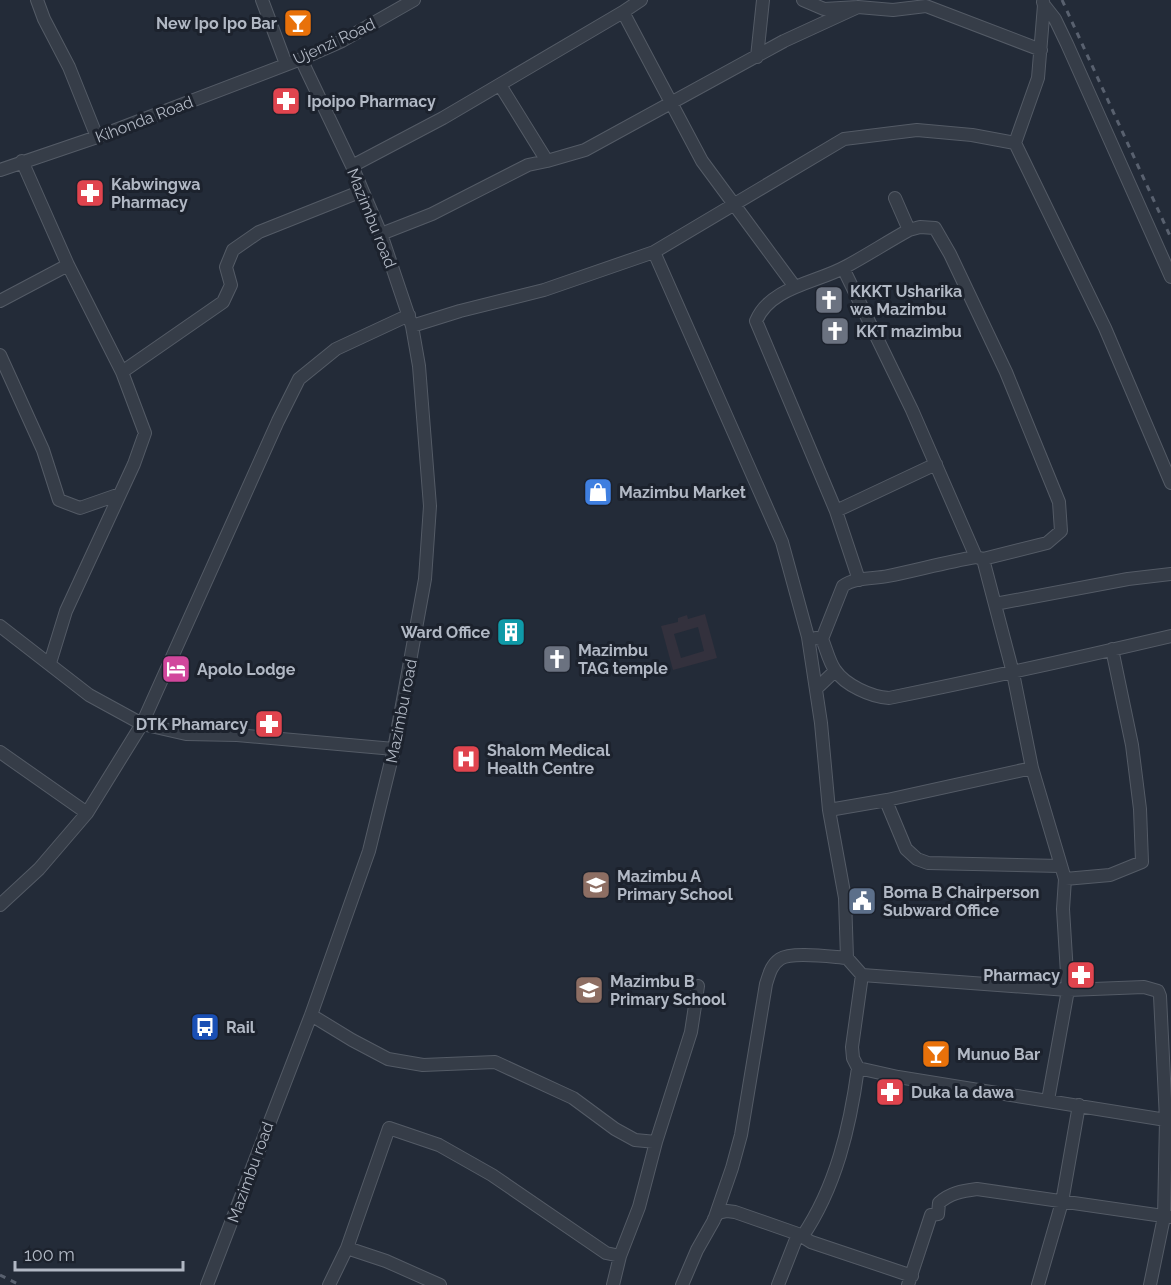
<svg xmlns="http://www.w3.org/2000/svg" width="1171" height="1285" font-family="Raleway,sans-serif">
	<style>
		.medical { fill: #33313d; fill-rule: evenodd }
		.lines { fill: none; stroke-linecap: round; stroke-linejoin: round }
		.minor-casing { stroke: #545b66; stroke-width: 14 }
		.minor { stroke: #363d48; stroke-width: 12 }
		.rail { stroke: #59616f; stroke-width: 3; stroke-dasharray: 6 6; stroke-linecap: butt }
		.labels { text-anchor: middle; stroke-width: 6; stroke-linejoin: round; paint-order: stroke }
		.poi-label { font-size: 16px; font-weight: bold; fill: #b1b8c4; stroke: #1c222d; text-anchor: start }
		.street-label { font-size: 16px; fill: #b1b8c4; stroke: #1c222d }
	</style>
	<rect width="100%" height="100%" fill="#232b38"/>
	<path class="medical" d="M 705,614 L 717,658 L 673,670 L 661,626 L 678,622 L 678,618 L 687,615 L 688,619 ZM 698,627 L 704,651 L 681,658 L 674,634 Z"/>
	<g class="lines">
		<g class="minor-casing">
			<path id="minor" d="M 37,0 L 44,19 L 69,67 L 97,137
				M 262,0 L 286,64
				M 641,0 L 623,12 L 702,161 L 795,287
				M 803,0 L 824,9 L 858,7 L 893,10 L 926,6 L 1041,50
				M 1044,5 L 1055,19 L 1067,44 L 1171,277
				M 757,57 L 763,0
				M 500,85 L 547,161
				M 1015,143 L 1038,78 L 1044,5 L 1043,2
				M 22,161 L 68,265 L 122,372 L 145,433 L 134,464 L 66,611 L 50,663
				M 352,166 L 443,118 L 623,12
				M 0,170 L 97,137 L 301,59 L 342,41 L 414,0
				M 895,198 L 909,230
				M 381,234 L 432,214 L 528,165 L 547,161 L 585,150 L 784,41 L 858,7
				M 654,252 L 782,542 L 808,637 L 821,723 L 829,810 L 845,898 L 847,958
				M 843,268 L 912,410 L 976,557 L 983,559 L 1013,673 L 1032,768 L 1065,879 L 1063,909 L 1068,990 L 1048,1100
				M 0,301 L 68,265
				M 412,326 L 460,311 L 544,290 L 654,252 L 844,139 L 917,130 L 972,135 L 1015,143 L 1105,328 L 1171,483
				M 0,355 L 43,450 L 59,500 L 80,508 L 120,494
				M 122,372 L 223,302 L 231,285 L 226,267 L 233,250 L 259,232 L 362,191
				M 836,511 L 936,464
				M 859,580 L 836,511 L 756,321 C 770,287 816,283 845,267 C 866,256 887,242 909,230 L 920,227 L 935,228 L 950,254 L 1006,372 L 1059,502 L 1061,531 L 1047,543 L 983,559
				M 995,604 L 1128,579 L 1171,574
				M 0,626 L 89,695 L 142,724 L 186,734 L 237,735 L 394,749
				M 816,638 L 822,639 L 843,586 C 855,577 874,579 888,576 C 918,570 946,562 976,557
				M 822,639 C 826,648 829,662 835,670 C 845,685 871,697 889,698 C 983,679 1077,658 1171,636
				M 816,689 L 835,671
				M 0,752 L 87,813
				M 886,801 L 906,849 L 917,859 L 928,863 L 1060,866
				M 829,810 L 887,800 L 1032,768
				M 1065,879 L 1110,875 L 1142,862 L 1140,809 L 1132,745 L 1112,649
				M 0,905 L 39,869 L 87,813 L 142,724 L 278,421 L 299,379 L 336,349 L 409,315
				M 862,975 L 852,1047 L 853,1058 L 858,1068 L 898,1077 L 1166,1120
				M 311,1015 L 352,1040 L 388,1059 L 423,1065 L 495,1062 L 573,1098 L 615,1129 L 635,1140 L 656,1142
				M 714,1219 L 718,1213 L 727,1211 L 735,1212 L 798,1234 L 811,1242 L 912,1276
				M 802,1237 C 836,1187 850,1127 858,1068
				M 347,1248 L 386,1261 L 440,1285
				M 207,1285 L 311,1015 L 369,851 L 394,749 L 425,579 L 430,506 L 419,366 L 412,326 L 381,234 L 352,166 L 301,59
				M 329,1285 L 347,1248 L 389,1128 L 439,1145 L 492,1175 L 606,1253 L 620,1256
				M 613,1285 L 620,1256 L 639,1207 L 656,1142 L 691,1032 L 698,986
				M 682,1285 L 697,1250 L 714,1220 L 732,1168 L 741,1135 L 766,984 C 769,975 771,965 780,959 C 792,951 832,957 847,958 L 862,975 L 1068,990 L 1144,987 L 1158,991 L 1160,996 L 1166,1120 L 1164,1217 L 1150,1285
				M 778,1285 L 798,1234
				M 908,1285 L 931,1215 L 938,1214 L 939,1203 C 950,1193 962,1191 977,1189 L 1170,1217
				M 1038,1285 L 1062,1202 L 1079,1105"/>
		</g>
		<use href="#minor" class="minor"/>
		<path class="rail" d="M 1062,0 L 1171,238
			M 0,1275 L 20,1285"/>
	</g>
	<defs>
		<g id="bar-square" transform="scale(1.5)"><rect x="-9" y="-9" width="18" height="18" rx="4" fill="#e8710a" stroke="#1c222d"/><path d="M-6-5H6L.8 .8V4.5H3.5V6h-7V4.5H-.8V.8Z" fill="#fff"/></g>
		<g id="pharmacy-square" transform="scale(1.5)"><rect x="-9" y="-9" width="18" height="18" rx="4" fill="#e0444e" stroke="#1c222d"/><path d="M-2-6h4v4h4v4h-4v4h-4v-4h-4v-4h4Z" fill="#fff"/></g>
		<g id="church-square" transform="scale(1.5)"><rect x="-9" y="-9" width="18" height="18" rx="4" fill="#6b7280" stroke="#1c222d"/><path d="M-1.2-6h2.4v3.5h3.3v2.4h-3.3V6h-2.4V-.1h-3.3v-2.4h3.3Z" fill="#fff"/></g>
		<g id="shop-square" transform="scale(1.5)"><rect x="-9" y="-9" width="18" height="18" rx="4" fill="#3f7fe0" stroke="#1c222d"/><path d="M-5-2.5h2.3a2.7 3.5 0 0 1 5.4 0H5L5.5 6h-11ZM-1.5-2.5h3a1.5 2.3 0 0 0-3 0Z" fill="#fff"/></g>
		<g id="building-square" transform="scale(1.5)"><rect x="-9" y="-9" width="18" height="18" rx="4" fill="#0f9aa8" stroke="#1c222d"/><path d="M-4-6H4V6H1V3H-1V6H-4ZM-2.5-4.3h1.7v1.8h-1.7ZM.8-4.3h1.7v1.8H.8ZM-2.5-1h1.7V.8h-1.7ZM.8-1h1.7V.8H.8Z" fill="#fff"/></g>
		<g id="hotel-square" transform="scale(1.5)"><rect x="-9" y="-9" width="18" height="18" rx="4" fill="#d1479c" stroke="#1c222d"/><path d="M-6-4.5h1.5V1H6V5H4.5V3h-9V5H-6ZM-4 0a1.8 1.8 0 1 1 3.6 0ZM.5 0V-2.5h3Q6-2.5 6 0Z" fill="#fff"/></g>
		<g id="hospital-square" transform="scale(1.5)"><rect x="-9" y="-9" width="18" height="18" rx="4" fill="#e0444e" stroke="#1c222d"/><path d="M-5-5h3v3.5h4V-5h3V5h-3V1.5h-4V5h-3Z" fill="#fff"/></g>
		<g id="school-square" transform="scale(1.5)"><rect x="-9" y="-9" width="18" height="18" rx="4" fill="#8d6e63" stroke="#1c222d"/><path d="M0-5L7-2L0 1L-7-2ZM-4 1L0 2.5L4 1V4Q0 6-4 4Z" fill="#fff"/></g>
		<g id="civic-square" transform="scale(1.5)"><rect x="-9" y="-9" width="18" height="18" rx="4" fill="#5c6f8a" stroke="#1c222d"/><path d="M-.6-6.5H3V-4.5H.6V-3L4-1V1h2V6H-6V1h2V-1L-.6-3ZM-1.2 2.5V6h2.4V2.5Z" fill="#fff"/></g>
		<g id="bus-square" transform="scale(1.5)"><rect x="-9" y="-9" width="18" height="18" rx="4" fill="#1a4fb4" stroke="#1c222d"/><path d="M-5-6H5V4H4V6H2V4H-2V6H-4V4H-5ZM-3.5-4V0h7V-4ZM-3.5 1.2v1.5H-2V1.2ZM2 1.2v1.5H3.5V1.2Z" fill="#fff"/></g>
	</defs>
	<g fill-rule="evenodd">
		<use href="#bar-square" x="298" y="23"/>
		<use href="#pharmacy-square" x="286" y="101"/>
		<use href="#pharmacy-square" x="90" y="193"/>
		<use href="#church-square" x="829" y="300"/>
		<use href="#church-square" x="835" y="331"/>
		<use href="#shop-square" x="598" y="492"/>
		<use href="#building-square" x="511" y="632"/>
		<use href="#church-square" x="557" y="659"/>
		<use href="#hotel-square" x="176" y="669"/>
		<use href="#pharmacy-square" x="269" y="724"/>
		<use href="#hospital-square" x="466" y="759"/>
		<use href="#school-square" x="596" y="885"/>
		<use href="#civic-square" x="862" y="901"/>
		<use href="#pharmacy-square" x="1081" y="975"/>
		<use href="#school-square" x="589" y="990"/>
		<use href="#bus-square" x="205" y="1027"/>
		<use href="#bar-square" x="936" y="1054"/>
		<use href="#pharmacy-square" x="890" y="1092"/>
	</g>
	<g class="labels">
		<g class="poi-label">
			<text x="277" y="29" text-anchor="end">New Ipo Ipo Bar</text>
			<text x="307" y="107">Ipoipo Pharmacy</text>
			<text x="111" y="190">Kabwingwa<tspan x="111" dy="18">Pharmacy</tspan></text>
			<text x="850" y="297">KKKT Usharika<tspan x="850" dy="18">wa Mazimbu</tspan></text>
			<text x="856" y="337">KKT mazimbu</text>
			<text x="619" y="498">Mazimbu Market</text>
			<text x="490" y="638" text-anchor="end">Ward Office</text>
			<text x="578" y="656">Mazimbu<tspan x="578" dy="18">TAG temple</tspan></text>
			<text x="197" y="675">Apolo Lodge</text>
			<text x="248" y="730" text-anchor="end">DTK Phamarcy</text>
			<text x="487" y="756">Shalom Medical<tspan x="487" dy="18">Health Centre</tspan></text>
			<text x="617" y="882">Mazimbu A<tspan x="617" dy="18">Primary School</tspan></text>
			<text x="883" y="898">Boma B Chairperson<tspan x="883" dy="18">Subward Office</tspan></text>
			<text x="1060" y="981" text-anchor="end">Pharmacy</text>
			<text x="610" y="987">Mazimbu B<tspan x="610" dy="18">Primary School</tspan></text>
			<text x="226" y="1033">Rail</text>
			<text x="957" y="1060">Munuo Bar</text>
			<text x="911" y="1098">Duka la dawa</text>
		</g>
		<g class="street-label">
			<text transform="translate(334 41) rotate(-25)" y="6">Ujenzi Road</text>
			<text transform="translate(144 119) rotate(-21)" y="6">Kihonda Road</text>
			<text transform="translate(372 218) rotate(68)" y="6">Mazimbu road</text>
			<text transform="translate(401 711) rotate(-79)" y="6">Mazimbu road</text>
			<text transform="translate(250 1172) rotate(-70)" y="6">Mazimbu road</text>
		</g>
	</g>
	<path d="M15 1261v9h168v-9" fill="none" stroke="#b1b8c4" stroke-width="3"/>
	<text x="24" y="1261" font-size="18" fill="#b1b8c4" stroke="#1c222d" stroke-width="4.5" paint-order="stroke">100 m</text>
</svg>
